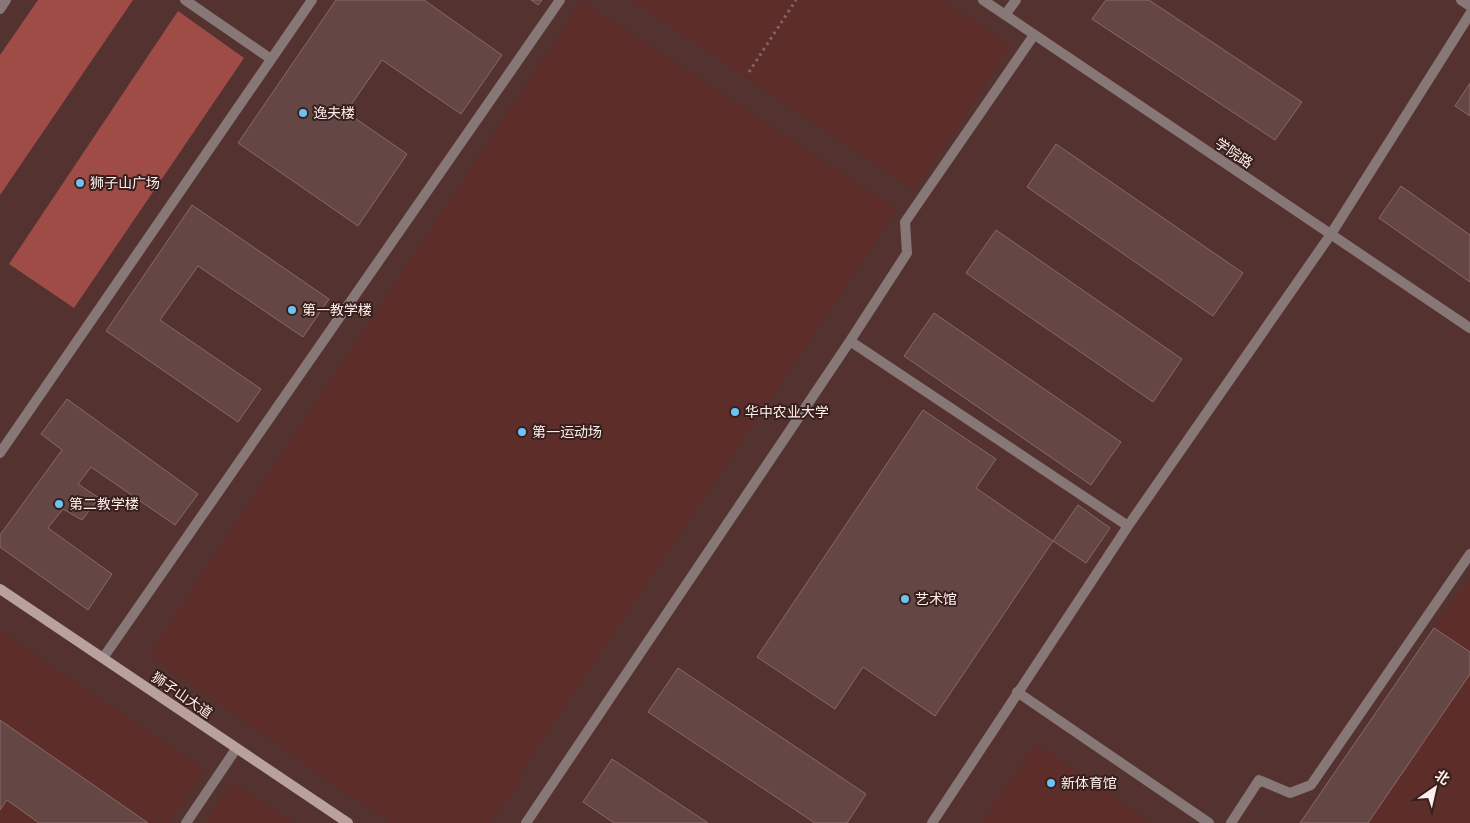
<svg xmlns="http://www.w3.org/2000/svg" width="1470" height="823" font-family="Commissioner,'Noto Sans SC',sans-serif">
	<style>
		.built { fill: #533230 }
		.green { fill: #5d2d2a }
		.forest { fill: #9f4c47 }
		.building { fill: #644744; stroke: #896966 }
		.lines { fill: none; stroke-linecap: round; stroke-linejoin: round }
		.path { stroke: #7f6866; stroke-width: 3; stroke-dasharray: 2.5 4; stroke-linecap: butt }
		.street { stroke: #877877; stroke-width: 10 }
		.secondary { stroke: #b8a19e; stroke-width: 10 }
		.poi-dot { fill: #6dc2f3; stroke: #381f1c; stroke-width: 2 }
		.labels { text-anchor: middle; stroke-width: 4; stroke-linejoin: round; paint-order: stroke }
		.poi-label { font-size: 14px; fill: #fdefed; stroke: #381f1c; text-anchor: start }
		.street-label { font-size: 14px; fill: #fdefed; stroke: #381f1c }
	</style>
	<rect width="100%" height="100%" fill="#432826"/>
	<path class="built" d="M 0,0 L 1470,0 L 1470,823 L 0,823 Z"/>
	<path class="green" d="M 582,0 L 897,209 L 522,770 L 525,773 L 490,823 L 389,823 L 149,655 Z
		M 631,0 L 944,0 L 1011,45 L 914,190 Z
		M 1470,578 L 1470,652 L 1434,628 Z
		M 0,630 L 205,770 L 170,823 L 0,823 Z
		M 1470,674 L 1470,823 L 1368,823 Z
		M 1035,743 L 1153,823 L 981,823 Z
		M 232,782 L 293,823 L 205,823 Z"/>
	<path class="forest" d="M 38,0 L 133,0 L 0,195 L 0,55 Z
		M 178,11 L 244,58 L 74,308 L 9,264 Z"/>
	<path class="building" d="M 336,0 L 424,0 L 502,55 L 461,114 L 382,60 L 346,112 L 407,154 L 358,226 L 238,143 Z
		M 531,0 L 542,0 L 538,5 Z
		M 1106,0 L 1149,0 L 1302,102 L 1275,140 L 1092,19 Z
		M 1470,83 L 1470,116 L 1455,106 Z
		M 1056,144 L 1243,273 L 1213,316 L 1027,187 Z
		M 1401,186 L 1470,235 L 1470,282 L 1379,218 Z
		M 192,205 L 329,299 L 303,337 L 198,266 L 160,320 L 261,389 L 238,422 L 106,331 Z
		M 996,230 L 1182,359 L 1153,402 L 966,273 Z
		M 934,313 L 1121,442 L 1091,485 L 904,356 Z
		M 67,399 L 198,494 L 175,525 L 91,467 L 78,484 L 99,498 L 82,520 L 63,509 L 48,528 L 112,574 L 88,610 L 0,547 L 0,535 L 62,450 L 41,434 Z
		M 923,410 L 996,459 L 976,488 L 1053,541 L 935,716 L 863,667 L 835,709 L 757,657 Z
		M 1078,505 L 1110,528 L 1086,563 L 1053,541 Z
		M 1434,628 L 1470,652 L 1470,674 L 1368,823 L 1300,823 Z
		M 678,668 L 866,794 L 847,823 L 815,823 L 648,712 Z
		M 0,720 L 148,823 L 39,823 L 7,800 L 0,810 Z
		M 612,759 L 708,823 L 614,823 L 583,802 Z"/>
	<g class="lines">
		<path class="path" d="M 749,72 L 796,0"/>
		<path class="street" d="M 185,0 L 271,59
			M 983,0 L 1470,328
			M 1461,0 L 1470,6
			M 0,9 L 6,0
			M 1005,15 L 1016,0
			M 850,341 L 1128,526
			M 0,453 L 312,0
			M 103,658 L 560,0
			M 1017,692 L 1209,823
			M 186,823 L 236,749
			M 526,823 L 850,341 L 907,253 L 905,222 L 1034,35
			M 932,823 L 1128,526 L 1331,234 L 1470,14
			M 1231,823 L 1259,780 L 1290,793 L 1311,785 L 1470,554"/>
		<path class="secondary" d="M 0,589 L 348,823"/>
	</g>
	<g class="poi-dot">
		<circle cx="303" cy="113" r="5"/>
		<circle cx="80" cy="183" r="5"/>
		<circle cx="292" cy="310" r="5"/>
		<circle cx="735" cy="412" r="5"/>
		<circle cx="522" cy="432" r="5"/>
		<circle cx="59" cy="504" r="5"/>
		<circle cx="905" cy="599" r="5"/>
		<circle cx="1051" cy="783" r="5"/>
	</g>
	<g class="labels">
		<g class="poi-label">
			<text x="313" y="118">逸夫楼</text>
			<text x="90" y="188">狮子山广场</text>
			<text x="302" y="315">第一教学楼</text>
			<text x="745" y="417">华中农业大学</text>
			<text x="532" y="437">第一运动场</text>
			<text x="69" y="509">第二教学楼</text>
			<text x="915" y="604">艺术馆</text>
			<text x="1061" y="788">新体育馆</text>
		</g>
		<g class="street-label">
			<text transform="translate(1234 153) rotate(34)" y="5">学院路</text>
			<text transform="translate(182 695) rotate(34)" y="5">狮子山大道</text>
		</g>
	</g>
	<g transform="translate(1435 788) rotate(34)" stroke="#381f1c" stroke-width="4" paint-order="stroke">
	<path d="M0-4L9 19L0 12L-9 19Z" fill="#fdefed"/>
	<text y="-8" font-size="14" font-weight="bold" text-anchor="middle" fill="#fdefed">北</text>
	</g>
</svg>
